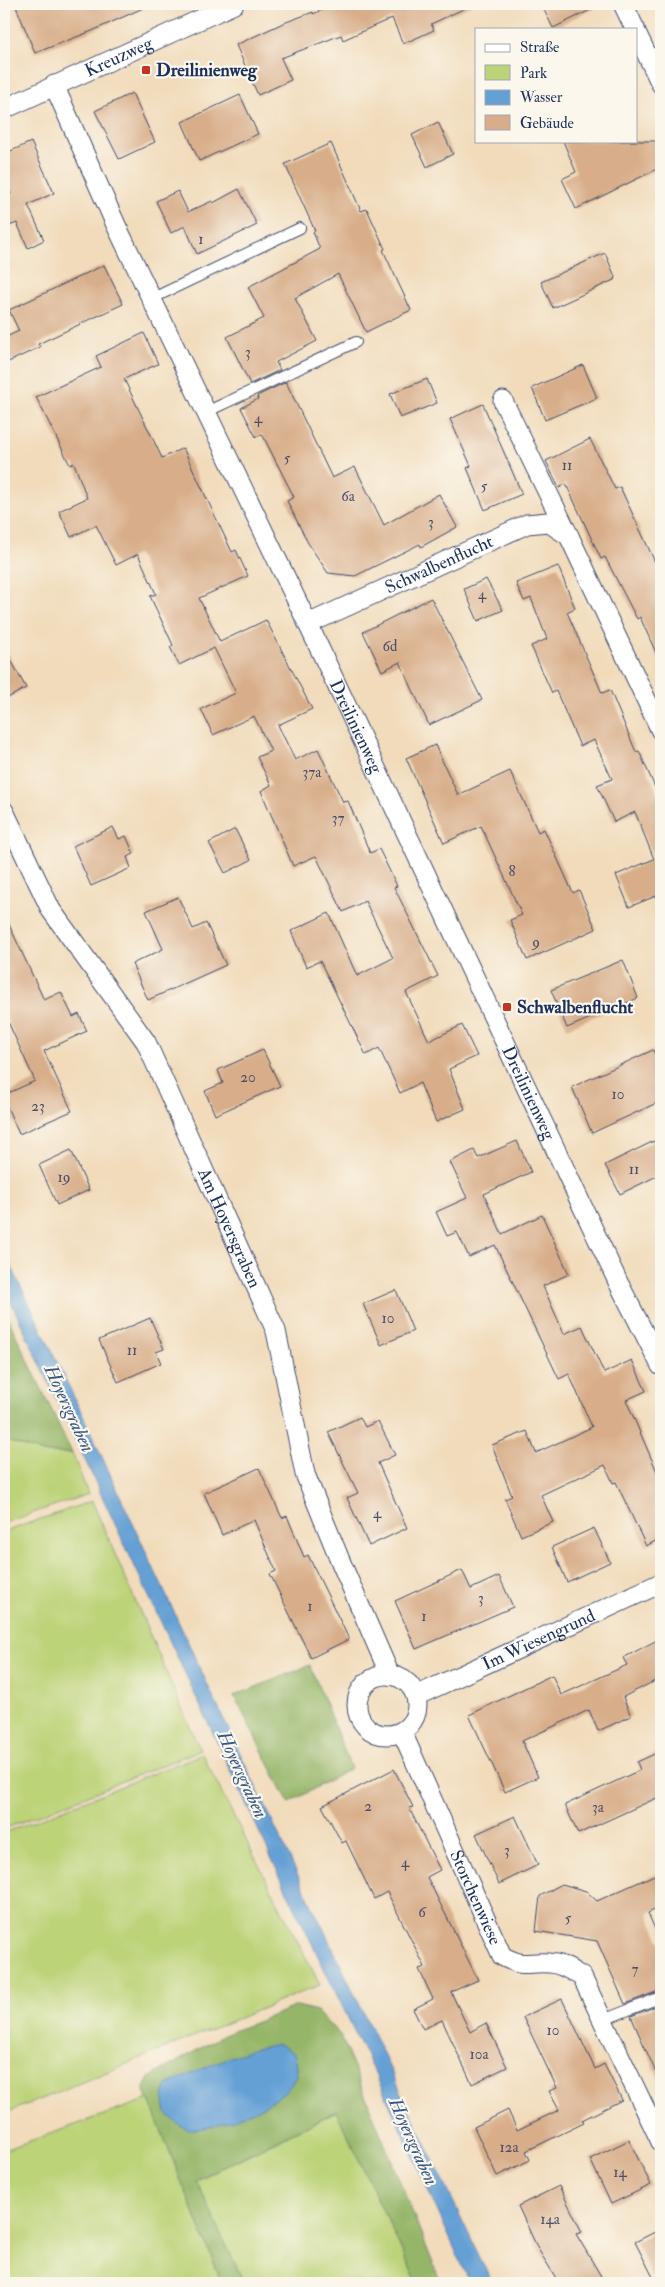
<svg xmlns="http://www.w3.org/2000/svg" width="665" height="2287" font-family="'IM FELL Double Pica',serif">
	<style>
		.green { fill: #bcd378; stroke: #6c816b }
		.forest { fill: #95b568; stroke: #587263 }
		.water { fill: #65a0d5; stroke: #40689a }
		.building { fill: #d8ae8a }
		.lines { fill: none; stroke-linecap: round; stroke-linejoin: round }
		.lane-casing { stroke: #3b496c; stroke-width: 12 }
		.street-casing { stroke: #3b496c; stroke-width: 21 }
		.lane { stroke: #fff; stroke-width: 10 }
		.street { stroke: #fff; stroke-width: 19 }
		.poi-dot { fill: #c8321e; stroke: #fbf7ec; stroke-width: 2 }
		.labels { text-anchor: middle; stroke-width: 4.5; stroke-linejoin: round; paint-order: stroke }
		.number-label { font-size: 15px; fill: #4a4f69 }
		.street-label { font-size: 18px; fill: #1b2f5e; stroke: #fbf7ec }
		.poi-label { font-size: 18px; font-weight: bold; fill: #1b2f5e; stroke: #fbf7ec; text-anchor: start }
		.water-label { font-size: 19px; font-style: italic; fill: #355788; stroke: #fbf7ec }
	</style>
	<rect width="100%" height="100%" fill="#fbf7ec"/>
	<filter id="ink" filterUnits="userSpaceOnUse"><feTurbulence type="fractalNoise" baseFrequency=".02" numOctaves="2"/><feDisplacementMap in="SourceGraphic" scale="10" xChannelSelector="R" yChannelSelector="G"/><feConvolveMatrix kernelMatrix="1 2 1 2 8 2 1 2 1" color-interpolation-filters="sRGB"/></filter>
	<filter id="wash" filterUnits="userSpaceOnUse"><feTurbulence type="fractalNoise" baseFrequency=".0096" numOctaves="4" result="noise"/><feDisplacementMap in="SourceGraphic" scale="20" xChannelSelector="R" yChannelSelector="G"/><feGaussianBlur stdDeviation="1.12" result="paint"/><feColorMatrix in="noise" values="0 0 0 0 0 0 0 0 0 0 0 0 0 0 0 0 0 1.4 0 .05"/><feComposite in="paint" operator="in"/></filter>
	<g filter="url(#wash)">
		<rect width="100%" height="100%" fill="#f1dbbb"/>
		<path class="green" d="M 4,1440 L 43,1453 L 72,1453 L 88,1494 L 4,1523 Z
			M 92,1501 L 200,1750 L 4,1829 L 4,1532 Z
			M 202,1754 L 320,1985 L 4,2114 L 4,1833 Z
			M 149,2099 L 222,2283 L 4,2283 L 4,2150 Z
			M 337,2111 L 417,2283 L 244,2283 L 195,2181 Z"/>
		<path class="forest" d="M 4,1310 L 72,1453 L 43,1453 L 4,1440 Z
			M 310,1665 L 351,1768 L 289,1803 L 234,1696 Z
			M 297,2006 L 317,2011 L 341,2036 L 441,2283 L 417,2283 L 336,2111 L 196,2180 L 244,2283 L 222,2283 L 144,2088 L 149,2078 L 223,2035 Z"/>
		<path class="water" d="M 4,1251 L 84,1418 L 217,1705 L 492,2283 L 470,2283 L 387,2099 L 292,1902 L 4,1287 Z
			M 279,2044 L 294,2053 C 297,2063 299,2071 294,2080 C 284,2103 212,2132 188,2129 C 181,2128 172,2118 166,2113 L 163,2096 L 167,2085 C 204,2068 239,2050 279,2044 Z"/>
		<g id="blocks">
			<path class="building" d="M 15,4 L 152,4 L 92,31 L 35,53 Z
				M 336,4 L 474,4 L 431,24 L 434,30 L 403,44 L 392,18 L 343,40 L 341,35 L 281,58 L 291,80 L 258,95 L 236,45 L 281,24 L 313,12 L 313,14 Z
				M 541,4 L 603,4 L 553,28 Z
				M 132,93 L 155,142 L 119,159 L 95,111 Z
				M 240,95 L 258,134 L 199,161 L 182,122 Z
				M 438,122 L 453,154 L 427,167 L 412,135 Z
				M 563,141 L 657,141 L 661,151 L 661,167 L 576,209 L 562,179 L 576,172 Z
				M 31,142 L 54,193 L 28,205 L 44,240 L 28,248 L 17,223 L 4,228 L 4,197 L 11,194 L 4,178 L 4,154 Z
				M 331,143 L 361,211 L 367,209 L 385,249 L 383,250 L 411,310 L 366,332 L 338,274 L 295,298 L 317,341 L 276,362 L 280,370 L 250,384 L 227,337 L 264,318 L 248,287 L 320,249 L 313,232 L 315,231 L 285,164 Z
				M 239,189 L 257,225 L 197,254 L 185,226 L 171,233 L 156,201 L 178,191 L 188,212 L 212,201 L 213,203 Z
				M 605,253 L 616,279 L 553,308 L 541,282 Z
				M 104,265 L 123,304 L 38,344 L 40,347 L 4,364 L 4,338 L 19,331 L 9,310 Z
				M 144,333 L 158,364 L 124,379 L 162,458 L 183,448 L 232,552 L 236,550 L 248,576 L 199,598 L 220,642 L 266,620 L 312,709 L 278,725 L 295,760 L 318,749 L 343,802 L 348,801 L 370,853 L 379,849 L 397,886 L 394,887 L 438,976 L 406,992 L 429,1041 L 462,1025 L 477,1056 L 449,1069 L 465,1109 L 436,1122 L 420,1083 L 400,1093 L 379,1048 L 366,1055 L 320,961 L 306,967 L 291,931 L 329,913 L 357,976 L 393,958 L 365,901 L 343,912 L 316,856 L 293,866 L 261,791 L 271,785 L 257,757 L 271,751 L 254,716 L 213,735 L 201,709 L 236,693 L 214,648 L 179,665 L 170,647 L 173,645 L 150,596 L 156,594 L 138,554 L 116,565 L 96,525 L 71,537 L 59,511 L 87,498 L 74,463 L 70,465 L 36,397 L 101,367 L 96,356 Z
				M 583,365 L 597,398 L 545,420 L 532,388 Z
				M 427,379 L 437,403 L 400,418 L 390,394 Z
				M 286,382 L 332,478 L 355,467 L 384,525 L 439,494 L 457,527 L 421,547 L 420,544 L 355,576 L 328,573 L 308,543 L 287,501 L 294,497 L 262,434 L 256,437 L 241,408 L 258,399 L 257,396 Z
				M 483,404 L 522,494 L 485,510 L 467,468 L 471,466 L 450,419 Z
				M 590,439 L 615,489 L 620,487 L 655,562 L 661,558 L 661,664 L 640,617 L 637,619 L 605,557 L 601,559 L 566,484 L 559,488 L 546,461 Z
				M 558,566 L 575,608 L 567,612 L 602,693 L 610,690 L 636,752 L 639,751 L 661,801 L 661,894 L 629,907 L 616,875 L 654,859 L 635,812 L 614,822 L 597,785 L 612,779 L 594,740 L 580,746 L 556,691 L 552,693 L 531,646 L 547,639 L 531,598 L 524,601 L 516,583 Z
				M 486,579 L 503,610 L 478,621 L 464,589 Z
				M 431,598 L 482,700 L 429,725 L 400,662 L 382,671 L 363,632 Z
				M 4,647 L 26,688 L 4,700 Z
				M 435,745 L 458,795 L 510,771 L 538,832 L 544,829 L 573,893 L 579,890 L 596,929 L 527,960 L 510,920 L 522,915 L 481,826 L 444,843 L 406,758 Z
				M 113,827 L 119,839 L 126,836 L 134,854 L 127,857 L 131,868 L 91,886 L 73,846 Z
				M 235,829 L 251,860 L 225,873 L 209,843 Z
				M 178,897 L 193,929 L 206,923 L 226,965 L 148,1000 L 132,964 L 163,949 L 146,911 Z
				M 4,914 L 44,1000 L 61,992 L 73,1017 L 79,1014 L 87,1031 L 44,1051 L 72,1111 L 19,1134 L 4,1100 L 4,1095 L 35,1081 L 4,1013 Z
				M 623,960 L 638,998 L 567,1028 L 551,990 Z
				M 263,1050 L 280,1086 L 215,1115 L 205,1091 L 223,1083 L 218,1070 Z
				M 653,1050 L 661,1068 L 661,1101 L 592,1133 L 572,1087 Z
				M 517,1141 L 531,1172 L 484,1194 L 502,1234 L 542,1215 L 569,1274 L 543,1286 L 564,1334 L 582,1326 L 604,1373 L 632,1360 L 646,1391 L 626,1400 L 661,1481 L 661,1538 L 646,1546 L 616,1482 L 613,1483 L 605,1465 L 541,1495 L 553,1522 L 521,1536 L 505,1499 L 512,1496 L 492,1445 L 527,1431 L 536,1453 L 592,1427 L 569,1374 L 559,1379 L 495,1245 L 469,1257 L 457,1232 L 447,1236 L 436,1212 L 467,1198 L 450,1162 L 474,1150 L 478,1158 Z
				M 654,1141 L 661,1156 L 661,1174 L 620,1194 L 605,1165 Z
				M 71,1150 L 89,1190 L 57,1205 L 39,1165 Z
				M 396,1290 L 413,1331 L 381,1345 L 363,1304 Z
				M 150,1318 L 164,1349 L 156,1352 L 161,1363 L 118,1382 L 99,1340 Z
				M 360,1417 L 365,1427 L 378,1421 L 395,1455 L 378,1463 L 407,1528 L 369,1546 L 347,1498 L 358,1493 L 328,1432 Z
				M 259,1468 L 282,1518 L 287,1516 L 304,1557 L 308,1555 L 349,1639 L 311,1658 L 270,1574 L 276,1571 L 254,1520 L 222,1535 L 204,1493 Z
				M 594,1528 L 610,1562 L 567,1582 L 552,1547 Z
				M 462,1570 L 471,1589 L 499,1576 L 513,1607 L 416,1649 L 395,1601 Z
				M 661,1638 L 661,1678 L 623,1697 L 631,1716 L 598,1731 L 589,1710 L 522,1741 L 538,1777 L 505,1792 L 469,1715 L 552,1675 L 561,1695 L 627,1665 L 623,1658 Z
				M 661,1751 L 661,1796 L 578,1834 L 565,1805 L 640,1770 L 637,1762 Z
				M 394,1769 L 413,1807 L 409,1808 L 440,1870 L 427,1877 L 478,1980 L 451,1992 L 470,2032 L 486,2023 L 507,2067 L 472,2084 L 442,2020 L 423,2029 L 413,2009 L 433,1999 L 419,1969 L 425,1967 L 387,1892 L 374,1899 L 346,1841 L 342,1843 L 322,1806 Z
				M 515,1816 L 538,1865 L 499,1884 L 476,1834 Z
				M 661,1872 L 661,1907 L 648,1913 L 661,1943 L 661,1990 L 625,2004 L 597,1941 L 536,1931 L 540,1896 L 562,1884 L 586,1891 L 597,1901 Z
				M 562,1999 L 595,2069 L 604,2064 L 622,2100 L 582,2120 L 584,2123 L 526,2151 L 530,2160 L 497,2176 L 474,2127 L 508,2110 L 517,2130 L 559,2110 L 549,2091 L 557,2088 L 523,2017 Z
				M 661,2004 L 661,2084 L 631,2016 Z
				M 629,2140 L 651,2185 L 611,2204 L 590,2159 Z
				M 559,2186 L 582,2232 L 576,2234 L 605,2283 L 559,2283 L 538,2249 L 518,2206 Z
				M 661,2229 L 661,2283 L 656,2283 L 635,2242 Z"/>
		</g>
	</g>
	<g filter="url(#ink)">
		<use href="#blocks" fill-opacity="0" stroke="#3b496c" stroke-width="1"/>
		<g class="lines">
			<g class="lane-casing">
				<path id="lane" d="M 151,299 L 300,228
					M 206,412 L 356,342
					M 603,2020 L 661,1997"/>
			</g>
			<g class="street-casing">
				<g id="street">
					<path d="M 623,4 L 635,29"/>
					<path d="M 636,32 L 661,84"/>
					<path id="s1" d="M 54,85 L 116,225 L 308,624 L 618,1282 L 661,1366"/>
					<path id="s2" d="M 4,109 L 234,4"/>
					<path d="M 503,401 L 569,536"/>
					<path id="s3" d="M 308,624 L 527,524 L 548,522 L 569,536 L 661,731"/>
					<path id="s4" d="M 4,811 L 51,910 L 146,1042 L 276,1331 L 305,1474 L 342,1565 L 390,1675"/>
					<circle cx="387" cy="1705" r="30"/>
					<path id="s5" d="M 416,1696 L 661,1583"/>
					<path id="s6" d="M 402,1732 L 502,1956 C 526,1969 526,1961 549,1963 C 561,1963 572,1971 582,1977 L 661,2142"/>
				</g>
			</g>
			<use href="#lane" class="lane"/>
			<use href="#street" class="street"/>
		</g>
	</g>
	<g class="poi-dot">
		<rect x="141" y="65" width="10" height="10" rx="2.5"/>
		<rect x="502" y="1002" width="10" height="10" rx="2.5"/>
	</g>
	<g class="labels">
		<g class="number-label">
			<text x="201" y="244">1</text>
			<text x="248" y="357">3</text>
			<text x="258" y="423">4</text>
			<text x="287" y="463">5</text>
			<text x="567" y="470">11</text>
			<text x="484" y="491">5</text>
			<text x="348" y="501">6a</text>
			<text x="431" y="527">3</text>
			<text x="482" y="599">4</text>
			<text x="390" y="651">6d</text>
			<text x="312" y="777">37a</text>
			<text x="338" y="823">37</text>
			<text x="512" y="876">8</text>
			<text x="536" y="947">9</text>
			<text x="248" y="1082">20</text>
			<text x="618" y="1099">10</text>
			<text x="38" y="1111">23</text>
			<text x="634" y="1174">11</text>
			<text x="64" y="1182">19</text>
			<text x="388" y="1323">10</text>
			<text x="132" y="1355">11</text>
			<text x="377" y="1518">4</text>
			<text x="481" y="1603">3</text>
			<text x="310" y="1611">1</text>
			<text x="424" y="1621">1</text>
			<text x="368" y="1811">2</text>
			<text x="598" y="1812">3a</text>
			<text x="507" y="1855">3</text>
			<text x="405" y="1867">4</text>
			<text x="422" y="1917">6</text>
			<text x="568" y="1923">5</text>
			<text x="635" y="1974">7</text>
			<text x="553" y="2035">10</text>
			<text x="479" y="2059">10a</text>
			<text x="509" y="2152">12a</text>
			<text x="620" y="2177">14</text>
			<text x="550" y="2224">14a</text>
		</g>
		<g class="street-label">
			<text dy="6" stroke="none"><textPath href="#s2" startOffset="126">Kreuzweg</textPath></text>
			<text dy="6" stroke="none"><textPath href="#s3" startOffset="144">Schwalbenflucht</textPath></text>
			<text dy="6" stroke="none"><textPath href="#s1" startOffset="709">Dreilinienweg</textPath></text>
			<text dy="6" stroke="none"><textPath href="#s1" startOffset="1114">Dreilinienweg</textPath></text>
			<text dy="6" stroke="none"><textPath href="#s4" startOffset="476">Am Hoyersgraben</textPath></text>
			<text dy="6" stroke="none"><textPath href="#s5" startOffset="135">Im Wiesengrund</textPath></text>
			<text dy="6" stroke="none"><textPath href="#s6" startOffset="181">Storchenwiese</textPath></text>
		</g>
		<g class="poi-label">
			<text x="156" y="76">Dreilinienweg</text>
			<text x="517" y="1013">Schwalbenflucht</text>
		</g>
		<g class="water-label">
			<text transform="translate(70 1408) rotate(65)" y="7">Hoyersgraben</text>
			<text transform="translate(243 1774) rotate(65)" y="7">Hoyersgraben</text>
			<text transform="translate(414 2141) rotate(66)" y="7">Hoyersgraben</text>
		</g>
	</g>
	<rect width="665" height="2287" fill="none" stroke="#fbf7ec" stroke-width="20"/>
	<rect x="475" y="28" width="162" height="115" fill="#fbf7ec" stroke="#a1a7b3"/>
	<rect x="485" y="44" width="25" height="8" fill="#ffffff" stroke="#a1a7b3"/>
	<text x="520" y="52" font-size="15" fill="#1b2f5e">Straße</text>
	<rect x="485" y="65" width="25" height="15" fill="#bcd378" stroke="#a1a7b3"/>
	<text x="520" y="78" font-size="15" fill="#1b2f5e">Park</text>
	<rect x="485" y="90" width="25" height="15" fill="#65a0d5" stroke="#a1a7b3"/>
	<text x="520" y="102" font-size="15" fill="#1b2f5e">Wasser</text>
	<rect x="485" y="115" width="25" height="15" fill="#d8ae8a" stroke="#a1a7b3"/>
	<text x="520" y="128" font-size="15" fill="#1b2f5e">Gebäude</text>
</svg>
